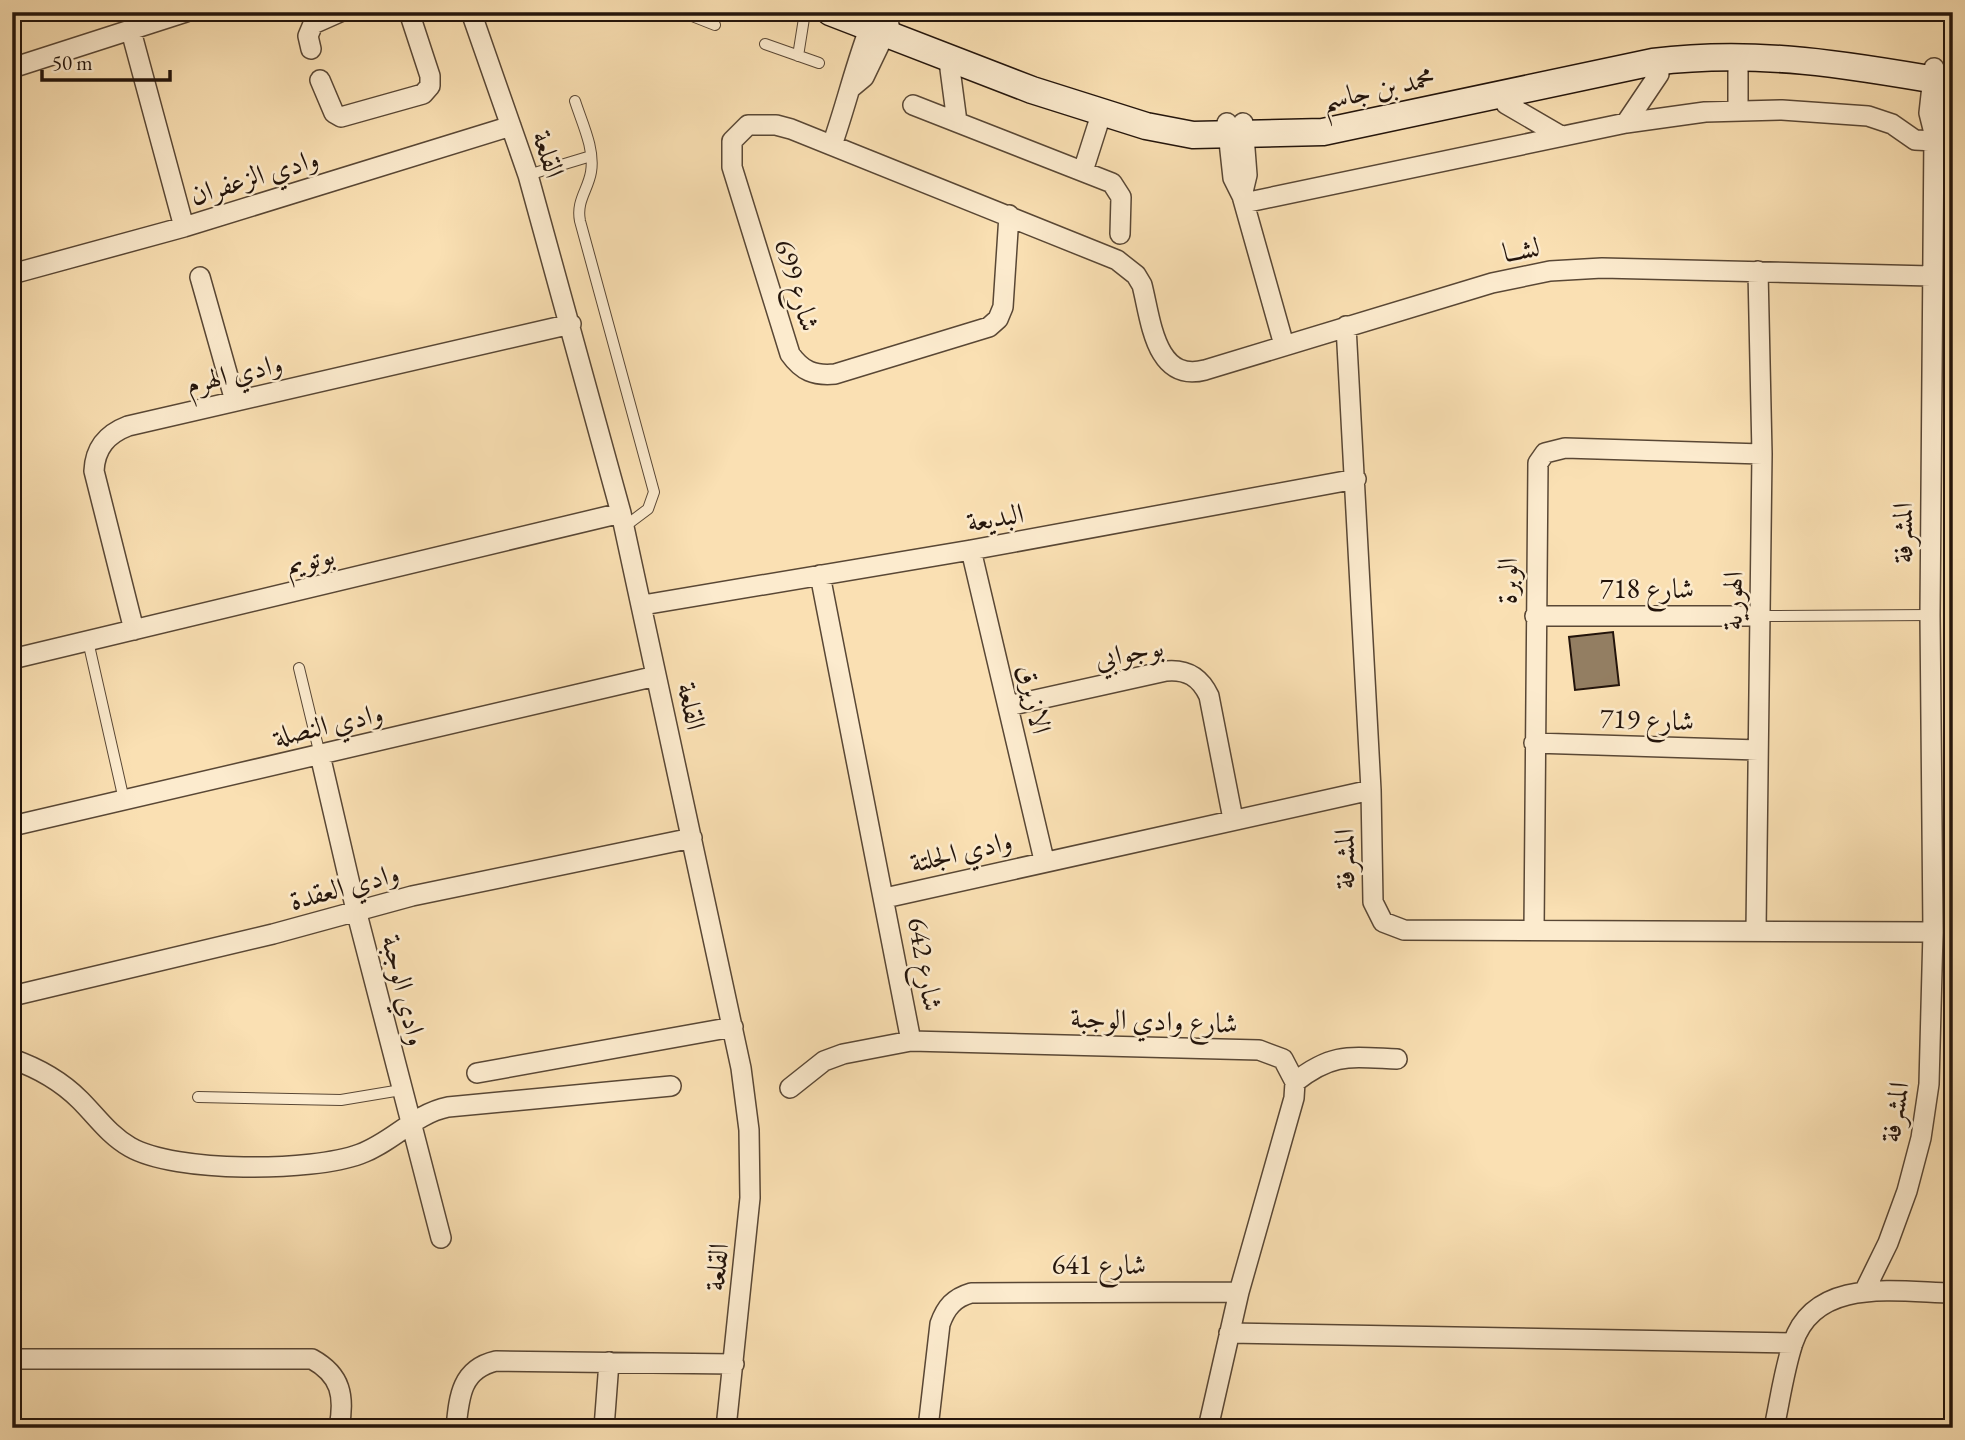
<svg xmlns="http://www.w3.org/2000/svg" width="1965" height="1440" font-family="'EB Garamond',Amiri,serif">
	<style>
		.building { fill: #937e62; stroke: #23140b; stroke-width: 2 }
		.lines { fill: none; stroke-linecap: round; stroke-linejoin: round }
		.lane-casing { stroke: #594735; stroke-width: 12 }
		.street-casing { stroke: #594735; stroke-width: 22 }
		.secondary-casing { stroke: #23140b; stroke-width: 29 }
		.lane { stroke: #fcebce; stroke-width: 10 }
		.street { stroke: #fcebce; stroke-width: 19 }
		.secondary { stroke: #fcebce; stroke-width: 26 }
		.labels { text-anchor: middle; stroke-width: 5; stroke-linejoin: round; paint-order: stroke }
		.street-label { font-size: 28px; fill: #23140b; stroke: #fcebce }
	</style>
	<rect width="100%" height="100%" fill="#fae0b3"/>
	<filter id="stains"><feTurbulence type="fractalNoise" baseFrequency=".00286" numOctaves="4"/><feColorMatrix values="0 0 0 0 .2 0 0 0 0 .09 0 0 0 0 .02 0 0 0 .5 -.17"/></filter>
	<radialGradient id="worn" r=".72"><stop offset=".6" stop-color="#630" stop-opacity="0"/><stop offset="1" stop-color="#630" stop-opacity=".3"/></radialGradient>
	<path class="building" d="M 1613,632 L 1619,685 L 1575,690 L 1569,637 Z"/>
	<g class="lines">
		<g class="lane-casing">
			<path id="lane" d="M 682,12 L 715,25
				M 765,44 L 819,63
				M 798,56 L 805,12
				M 575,101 C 582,123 595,149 591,172 C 588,190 576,201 580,221 L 654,492 L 648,509 L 624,527
				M 528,175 L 591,156
				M 1760,616 L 1930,615
				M 88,641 L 124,800
				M 299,668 L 320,755
				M 198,1097 L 341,1100 L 401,1090"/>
		</g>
		<g class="street-casing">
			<path id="street" d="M 471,12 L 528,175 L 621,513 L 741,1068 L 749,1130 L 750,1198 L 726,1428
				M 131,31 L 184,227
				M 311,49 L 308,36 L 313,24 L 340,12
				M 1738,67 L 1738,110
				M 12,68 L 186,12
				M 950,69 L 957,122
				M 320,80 L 334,113 L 341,117 L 423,94 L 430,86 L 430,76 L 409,12
				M 852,87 L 864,77 L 889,25
				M 1506,104 L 1561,136
				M 913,105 L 1112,183 L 1121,197 L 1120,234
				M 1227,123 L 1233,178 L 1242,196 L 1284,345
				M 1626,123 L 1659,74
				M 1934,133 L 1945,109 L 1950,72
				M 832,145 C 847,103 856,61 873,19
				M 1083,171 L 1098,124
				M 1242,196 L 1247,175 L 1243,123
				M 1244,203 L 1626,123 L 1705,112 L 1782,110 L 1868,116 L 1892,124 L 1915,140 L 1953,142
				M 1009,215 L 1003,307 L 998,319 L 989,327 L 835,374 C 814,376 802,371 790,354 L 732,167 L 732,141 L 748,125 L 776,125 L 791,129 L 1117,260 L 1136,275 L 1142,285 C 1151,320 1155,383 1205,370 L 1492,283 L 1550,271 L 1602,268 L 1931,276
				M 12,274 L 184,227 L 511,126
				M 200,277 L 235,401
				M 1346,326 L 1371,790 L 1373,902 L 1383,922 L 1404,930 L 1933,932
				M 971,550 L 1044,860
				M 820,575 L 911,1041
				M 643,605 L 971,550 L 1356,479
				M 1535,616 L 1760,616
				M 134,630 L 94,471 C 95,448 107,434 128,426 L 571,324
				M 12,659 L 621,513
				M 1008,706 L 1166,671 C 1187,669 1200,677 1209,696 L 1233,819
				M 1534,743 L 1758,750
				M 320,755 L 356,910 L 441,1238
				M 12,826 L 656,676
				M 885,898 L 1371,790
				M 1534,930 L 1538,463 L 1545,453 L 1565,448 L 1762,454
				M 1756,931 L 1762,454 L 1758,271
				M 12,996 L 273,934 L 412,896 L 692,838
				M 12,1059 C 38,1068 60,1080 80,1100 C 97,1117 109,1135 130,1147 C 175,1173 312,1172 360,1154 C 393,1142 414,1114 448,1107 L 671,1086
				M 477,1073 L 733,1027
				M 1295,1082 C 1333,1052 1351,1057 1397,1059
				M 790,1088 L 824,1061 L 843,1054 L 911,1041 L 1259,1050 L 1283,1059 L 1295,1082 L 1294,1098 L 1239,1292 L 1208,1428
				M 1864,1292 L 1888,1243 L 1907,1191 L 1921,1138 L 1929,1084 L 1933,932 L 1930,615 L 1934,133 L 1929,113 L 1934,68
				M 1229,1333 L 1793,1343
				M 12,1359 L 312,1359 C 341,1375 345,1396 339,1428
				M 456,1428 C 459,1397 461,1369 496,1361 L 734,1364
				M 604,1428 L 609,1362
				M 928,1428 L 940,1324 C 946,1307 954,1298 971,1293 L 1239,1292
				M 1774,1428 C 1780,1400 1784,1370 1793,1343 C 1815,1276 1897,1292 1953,1293"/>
		</g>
		<g class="secondary-casing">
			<path id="secondary" d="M 830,12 L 1032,90 L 1146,126 L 1193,135 L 1323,132 L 1653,62 C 1758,49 1850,65 1953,83"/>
		</g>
		<use href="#lane" class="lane"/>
		<use href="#street" class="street"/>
		<use href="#secondary" class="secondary"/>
	</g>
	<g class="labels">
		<g class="street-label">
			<text transform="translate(1378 88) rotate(-12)" y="10">محمد بن جاسم</text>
			<text transform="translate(549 154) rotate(72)" y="10">القلعة</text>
			<text transform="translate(254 176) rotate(-17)" y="10">وادي الزعفران</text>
			<text transform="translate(1521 249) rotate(-11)" y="10">لشــا</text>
			<text transform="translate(798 285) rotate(73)" y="10">شارع 699</text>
			<text transform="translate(234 373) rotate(-13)" y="10">وادي الهرم</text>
			<text transform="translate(995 517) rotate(-10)" y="10">البديعة</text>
			<text transform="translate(1902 533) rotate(-90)" y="10">المشرفة</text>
			<text transform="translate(310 559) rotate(-13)" y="10">بوتويم</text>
			<text transform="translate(1507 581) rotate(-90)" y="10">الوبرة</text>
			<text x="1647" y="598">شارع 718</text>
			<text transform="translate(1732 601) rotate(-89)" y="10">الهورية</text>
			<text transform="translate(1129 652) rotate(-11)" y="10">بوجوابي</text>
			<text transform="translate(1035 699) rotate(77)" y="10">الازيرق</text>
			<text transform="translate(692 706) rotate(78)" y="10">القلعة</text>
			<text transform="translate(1647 719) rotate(2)" y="10">شارع 719</text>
			<text transform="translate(328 724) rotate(-13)" y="10">وادي النصلة</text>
			<text transform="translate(961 851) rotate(-13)" y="10">وادي الجلتة</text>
			<text transform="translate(1344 859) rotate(-91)" y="10">المشرفة</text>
			<text transform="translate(344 886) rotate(-15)" y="10">وادي العقدة</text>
			<text transform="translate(926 964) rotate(80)" y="10">شارع 642</text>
			<text transform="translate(405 990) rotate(76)" y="10">وادي الوجبة</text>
			<text transform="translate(1154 1020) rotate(2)" y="10">شارع وادي الوجبة</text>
			<text transform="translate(1894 1112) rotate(-81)" y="10">المشرفة</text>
			<text x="1099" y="1274">شارع 641</text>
			<text transform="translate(716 1267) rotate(-84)" y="10">القلعة</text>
		</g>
	</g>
	<rect width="1965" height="1440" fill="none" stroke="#fae0b3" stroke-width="42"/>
	<rect x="14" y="14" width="1937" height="1412" fill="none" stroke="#23140b" stroke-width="3.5"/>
	<rect x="21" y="21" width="1923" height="1398" fill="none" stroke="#23140b" stroke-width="2"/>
	<path d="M42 70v10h128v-10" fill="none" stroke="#23140b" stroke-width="3.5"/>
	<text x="52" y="70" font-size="21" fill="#23140b" stroke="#fcebce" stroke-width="5" paint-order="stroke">50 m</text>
	<rect width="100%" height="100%" filter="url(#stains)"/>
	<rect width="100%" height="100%" fill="url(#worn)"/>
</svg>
